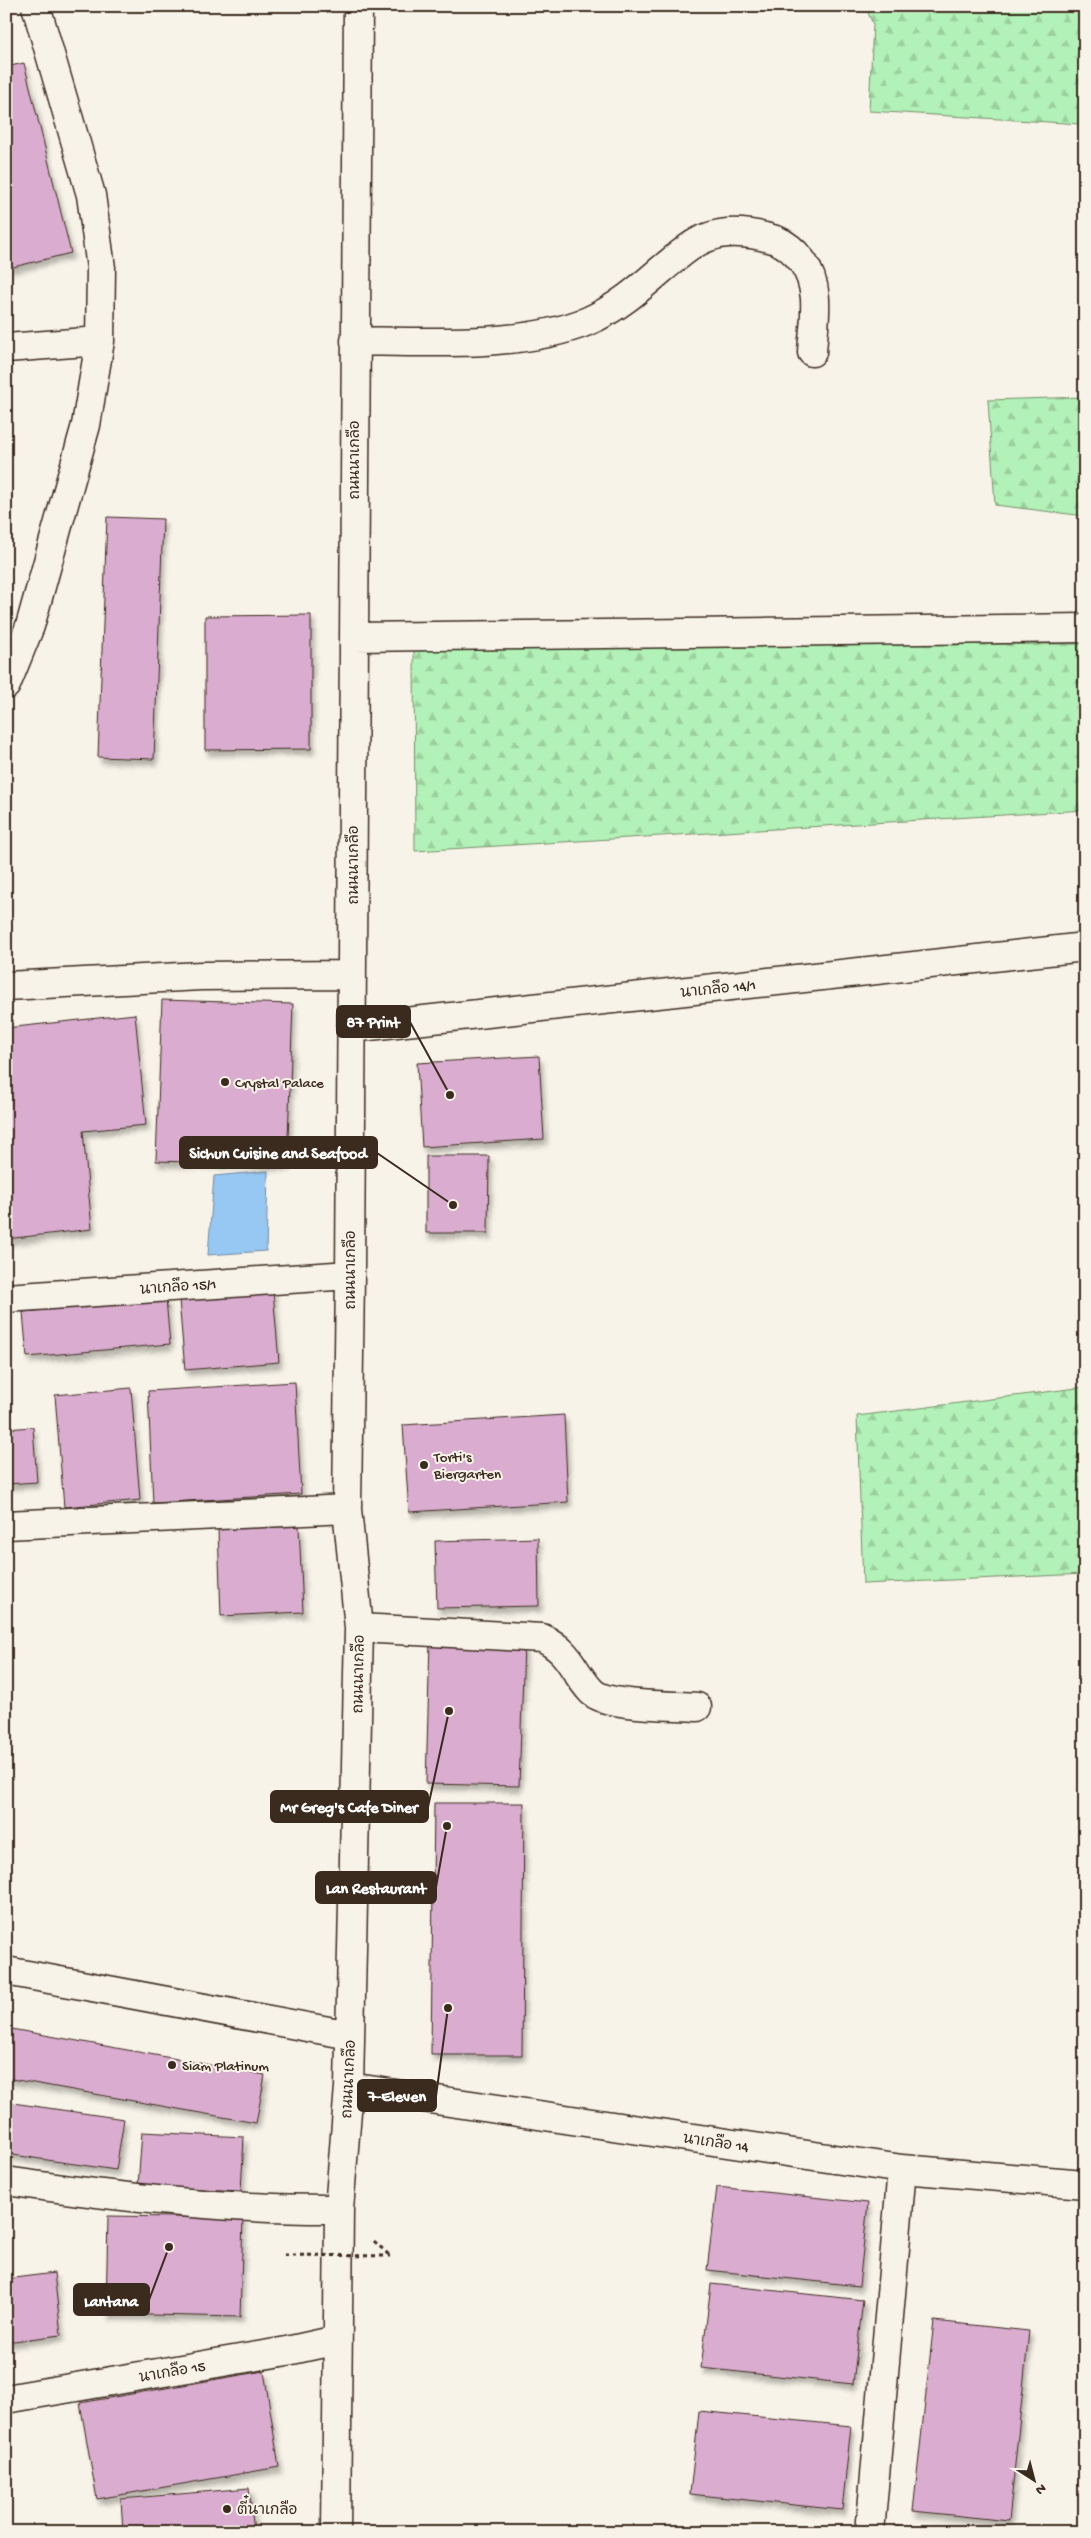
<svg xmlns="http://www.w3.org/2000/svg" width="1091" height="2538" font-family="'Gochi Hand','Playpen Sans Thai',sans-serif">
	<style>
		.forest { fill: url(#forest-firs); stroke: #768e6a }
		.water { fill: #97c8f3; stroke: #72899e }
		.building { fill: #daadd0; stroke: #3b2a1e; filter: url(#shadow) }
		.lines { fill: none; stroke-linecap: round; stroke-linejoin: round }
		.minor-casing { stroke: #3b2a1e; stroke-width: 31 }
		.path { stroke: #3b2a1e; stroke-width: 3; stroke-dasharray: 4 4; stroke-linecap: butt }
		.minor { stroke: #f7f3e8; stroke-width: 28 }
		.path-bridge { stroke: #3b2a1e; stroke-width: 3; stroke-dasharray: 4 4; stroke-linecap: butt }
		.poi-dot { fill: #3b2a1e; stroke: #f7f3e8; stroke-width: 2 }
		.labels { text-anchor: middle; stroke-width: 4; stroke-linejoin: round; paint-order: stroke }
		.street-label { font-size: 15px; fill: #3b2a1e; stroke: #f7f3e8 }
		.poi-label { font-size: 15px; fill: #3b2a1e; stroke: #f7f3e8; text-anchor: start }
		.leader { fill: none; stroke: #3b2a1e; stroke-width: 2 }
		.callout-dot { fill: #3b2a1e; stroke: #f7f3e8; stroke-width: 2 }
		.callout { fill: #3b2a1e; stroke: #3b2a1e; stroke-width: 2 }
		.callout-label { font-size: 16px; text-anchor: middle; font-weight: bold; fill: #fff }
	</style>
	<defs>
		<pattern id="forest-firs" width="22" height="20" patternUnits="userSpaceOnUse" patternTransform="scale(1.25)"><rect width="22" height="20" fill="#b2f1b7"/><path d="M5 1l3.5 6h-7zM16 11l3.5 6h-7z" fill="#9acf9d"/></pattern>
		<filter id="shadow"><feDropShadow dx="3" dy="5.5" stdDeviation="2.5" flood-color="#0004"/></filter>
	</defs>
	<rect width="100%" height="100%" fill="#f7f3e8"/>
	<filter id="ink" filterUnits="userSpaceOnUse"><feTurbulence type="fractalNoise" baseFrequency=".02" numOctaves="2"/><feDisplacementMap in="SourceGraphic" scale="10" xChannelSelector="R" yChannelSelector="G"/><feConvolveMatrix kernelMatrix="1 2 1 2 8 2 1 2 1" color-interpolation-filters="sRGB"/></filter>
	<g filter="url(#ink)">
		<path class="forest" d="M 865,6 L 1085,6 L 1085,194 L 1081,124 L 869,111 L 873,24 Z
			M 1085,397 L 1085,516 L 995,505 L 988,400 Z
			M 414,643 L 1085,644 L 1085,810 L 415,851 Z
			M 1085,1387 L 1085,1574 L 863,1584 L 857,1416 Z"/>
		<path class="water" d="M 268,1171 L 266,1251 L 208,1255 L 214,1176 Z"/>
		<path class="building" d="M 24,63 L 71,253 L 9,268 L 6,257 L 6,67 Z
			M 107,517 L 163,519 L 154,759 L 98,757 Z
			M 311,615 L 311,749 L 205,750 L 205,616 Z
			M 162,1000 L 293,1004 L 287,1165 L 156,1161 Z
			M 135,1014 L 146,1125 L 83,1131 L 92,1229 L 6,1239 L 6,1028 Z
			M 539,1056 L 544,1139 L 422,1147 L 417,1063 Z
			M 426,1156 L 489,1156 L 488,1233 L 426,1233 Z
			M 273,1291 L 279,1362 L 185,1370 L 179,1300 Z
			M 166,1299 L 170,1344 L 27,1357 L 23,1312 Z
			M 295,1382 L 301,1494 L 153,1503 L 148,1391 Z
			M 131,1388 L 140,1500 L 64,1507 L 55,1395 Z
			M 564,1415 L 568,1502 L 409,1512 L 403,1425 Z
			M 33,1427 L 37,1482 L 6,1484 L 6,1429 Z
			M 299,1526 L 303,1612 L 221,1616 L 218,1529 Z
			M 538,1538 L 539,1606 L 437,1608 L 435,1541 Z
			M 430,1641 L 524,1644 L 519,1786 L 426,1784 Z
			M 434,1803 L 524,1803 L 522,2055 L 431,2055 Z
			M 6,2028 L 265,2075 L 256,2123 L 6,2078 Z
			M 6,2102 L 124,2119 L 116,2170 L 6,2154 Z
			M 142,2132 L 244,2137 L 241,2191 L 138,2186 Z
			M 717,2187 L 868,2203 L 859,2286 L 707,2270 Z
			M 108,2216 L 243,2218 L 240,2317 L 106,2314 Z
			M 54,2273 L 61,2335 L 6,2342 L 6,2279 Z
			M 711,2284 L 863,2300 L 853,2384 L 701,2368 Z
			M 934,2321 L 1029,2331 L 1009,2521 L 913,2511 Z
			M 264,2371 L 279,2467 L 97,2499 L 80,2403 Z
			M 699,2411 L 851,2426 L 842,2510 L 690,2494 Z
			M 249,2488 L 254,2532 L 123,2532 L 121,2499 Z
			M 895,2525 L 964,2532 L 894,2532 Z"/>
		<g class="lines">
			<g class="minor-casing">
				<path id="minor" d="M 355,341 C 425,342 523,348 588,321 C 616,309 639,289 662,269 C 676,258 691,243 709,237 C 731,229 754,233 776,240 C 786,244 795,252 802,261 C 822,289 814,320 812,352
					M 6,348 L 100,341
					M 354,637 L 1085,628
					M 6,685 L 30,626 L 86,425 L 100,341 L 101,268 L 91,195 L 36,6
					M 6,986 L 201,976 L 352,975
					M 351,1028 L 1085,947
					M 6,1298 L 350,1275
					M 6,1525 L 347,1509
					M 359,1628 L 542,1638 C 571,1652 571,1669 591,1691 C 605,1707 673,1705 697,1707
					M 6,1971 L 350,2035
					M 349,2087 L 902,2169 L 1085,2184
					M 6,2181 C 117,2197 228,2210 339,2209
					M 6,2399 L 287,2351 L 337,2340
					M 336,2532 L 339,2209 L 349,2087 L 359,1628 L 347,1509 L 350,1275 L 358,6
					M 870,2532 L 902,2169"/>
			</g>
			<path class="path" d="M 374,2241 L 390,2256"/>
			<use href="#minor" class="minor"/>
			<path class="path-bridge" d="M 284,2255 L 390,2256"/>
		</g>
	</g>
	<g class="poi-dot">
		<circle cx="225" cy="1082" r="5"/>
		<circle cx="424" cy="1465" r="5"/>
		<circle cx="172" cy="2065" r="5"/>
		<circle cx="227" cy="2509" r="5"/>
	</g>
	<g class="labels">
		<g class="street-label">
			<text transform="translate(354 460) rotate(-90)" y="5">ถนนนาเกลือ</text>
			<text transform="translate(353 865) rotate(-90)" y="5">ถนนนาเกลือ</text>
			<text transform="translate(718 988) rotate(-6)" y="5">นาเกลือ 14/1</text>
			<text transform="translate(350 1270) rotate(-90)" y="5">ถนนนาเกลือ</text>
			<text transform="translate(178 1286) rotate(-4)" y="5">นาเกลือ 15/1</text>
			<text transform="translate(358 1674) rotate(-89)" y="5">ถนนนาเกลือ</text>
			<text transform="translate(348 2079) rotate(-87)" y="5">ถนนนาเกลือ</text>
			<text transform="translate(716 2142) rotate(8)" y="5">นาเกลือ 14</text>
			<text transform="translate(172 2371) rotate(-10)" y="5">นาเกลือ 15</text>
		</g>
		<g class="poi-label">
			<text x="235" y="1087">Crystal Palace</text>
			<text x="434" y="1461">Torti's<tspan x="434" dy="17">Biergarten</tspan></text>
			<text x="182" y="2070">Siam Platinum</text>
			<text x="237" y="2514">ตี๋นาเกลือ</text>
		</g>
	</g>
	<path class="leader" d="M450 1095L410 1022M453 1205L377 1153M449 1711L428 1807M447 1826L436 1887M448 2008L436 2096M169 2247L149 2300"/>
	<g class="callout-dot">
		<circle cx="450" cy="1095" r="5"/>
		<circle cx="453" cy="1205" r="5"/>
		<circle cx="449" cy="1711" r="5"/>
		<circle cx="447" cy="1826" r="5"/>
		<circle cx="448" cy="2008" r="5"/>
		<circle cx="169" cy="2247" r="5"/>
	</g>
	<g class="callout">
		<rect x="337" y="1006" width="73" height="31" rx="5"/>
		<rect x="180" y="1137" width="197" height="31" rx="5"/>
		<rect x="271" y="1791" width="157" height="31" rx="5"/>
		<rect x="316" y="1872" width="120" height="31" rx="5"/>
		<rect x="358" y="2080" width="78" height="31" rx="5"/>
		<rect x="74" y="2284" width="75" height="31" rx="5"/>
	</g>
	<g class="callout-label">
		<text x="373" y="1027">87 Print</text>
		<text x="278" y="1158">Sichun Cuisine and Seafood</text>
		<text x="349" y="1812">Mr Greg's Cafe Diner</text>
		<text x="376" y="1893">Lan Restaurant</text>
		<text x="397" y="2101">7-Eleven</text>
		<text x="111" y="2306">Lantana</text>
	</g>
	<rect width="1091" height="2538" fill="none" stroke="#f7f3e8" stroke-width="25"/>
	<rect x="12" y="12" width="1066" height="2513" fill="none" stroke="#3b2a1e" stroke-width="2" filter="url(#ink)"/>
	<g transform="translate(1034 2480) rotate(144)" stroke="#f7f3e8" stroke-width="4" paint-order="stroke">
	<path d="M0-4L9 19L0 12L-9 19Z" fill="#3b2a1e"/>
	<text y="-8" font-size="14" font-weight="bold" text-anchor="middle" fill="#3b2a1e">N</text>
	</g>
</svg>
